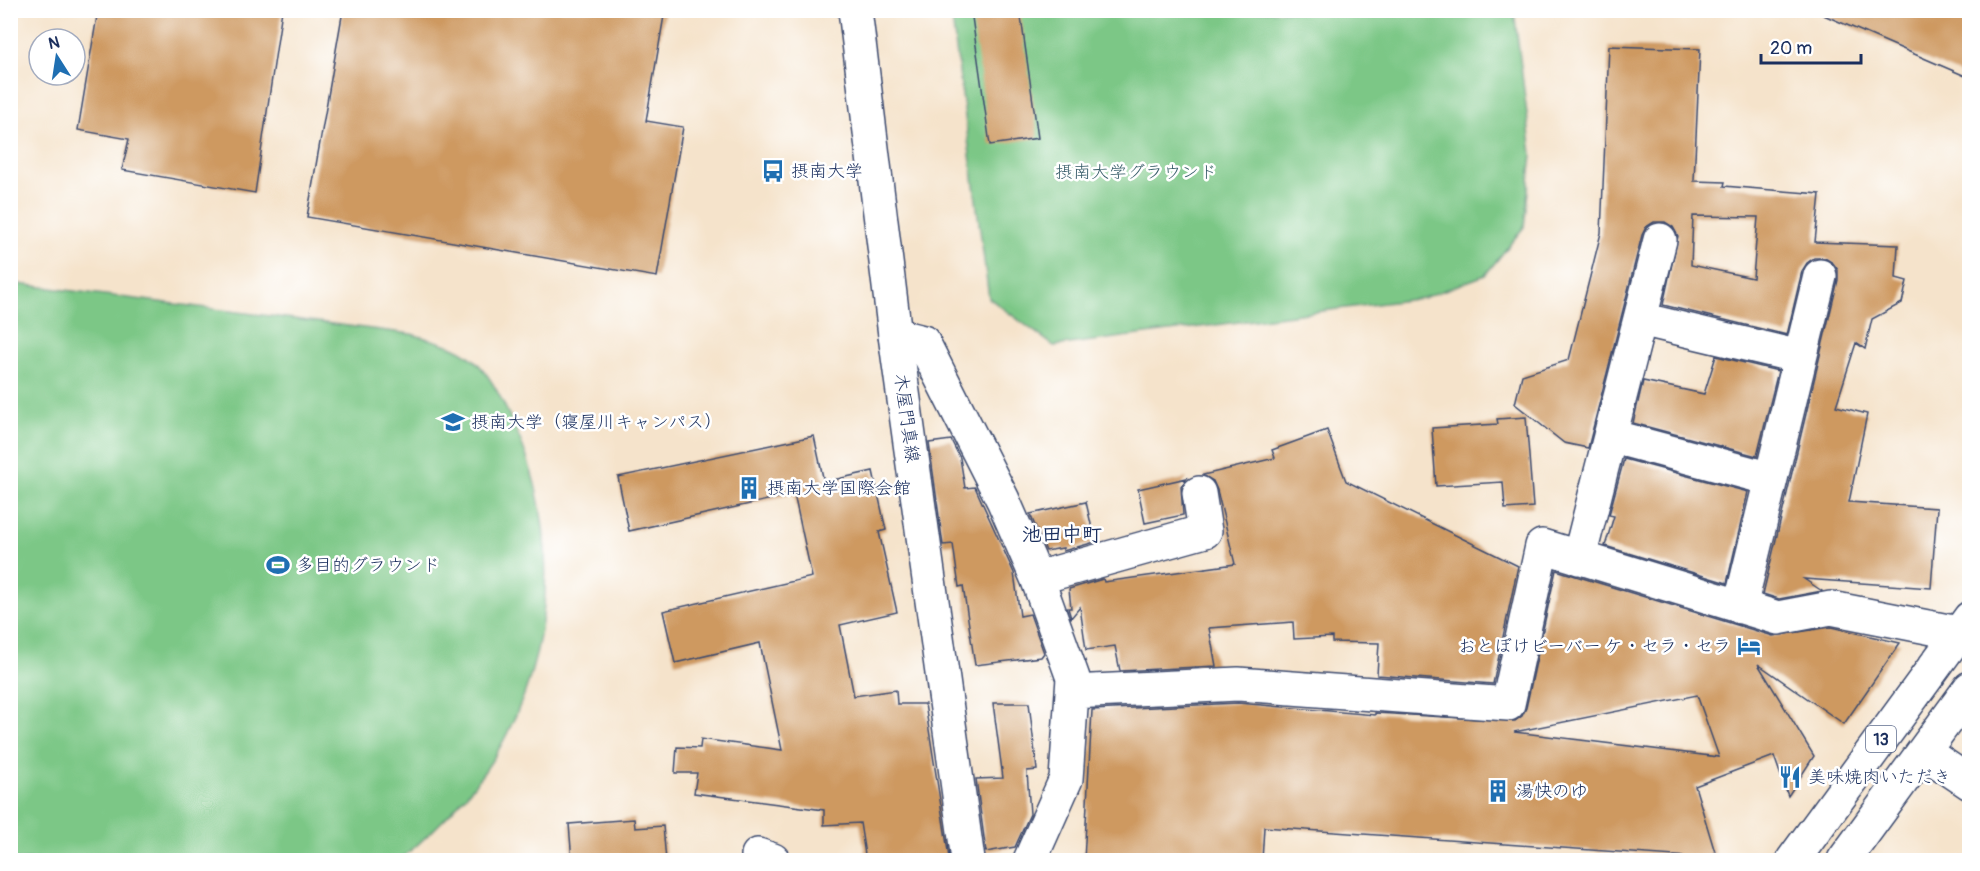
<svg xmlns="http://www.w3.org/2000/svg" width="1980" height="871" font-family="Pangolin,'Klee One',sans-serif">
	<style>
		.green { fill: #7bc786; stroke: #4b7b72; stroke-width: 1.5 }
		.building { fill: #ce9960; fill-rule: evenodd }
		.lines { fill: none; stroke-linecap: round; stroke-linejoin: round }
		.minor-casing { stroke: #3c4a6e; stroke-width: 36 }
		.major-casing { stroke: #3c4a6e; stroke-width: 36 }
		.minor { stroke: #fff; stroke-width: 33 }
		.major { stroke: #fff; stroke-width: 33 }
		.labels { text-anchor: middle; stroke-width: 5; stroke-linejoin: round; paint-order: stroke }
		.shield { fill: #fff; stroke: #5f6d8e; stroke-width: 1.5 }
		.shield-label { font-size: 16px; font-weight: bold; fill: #1b2f5e }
		.poi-label { font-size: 18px; fill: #1b2f5e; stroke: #fff; text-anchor: start }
		.park-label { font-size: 18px; fill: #385d6a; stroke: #fff }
		.street-label { font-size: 18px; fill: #1b2f5e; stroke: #fff }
		.neighbourhood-label { font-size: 20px; font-weight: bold; fill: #1b2f5e; stroke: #fff }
	</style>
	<rect width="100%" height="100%" fill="#fff"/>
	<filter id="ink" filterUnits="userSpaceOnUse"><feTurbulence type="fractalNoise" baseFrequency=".0167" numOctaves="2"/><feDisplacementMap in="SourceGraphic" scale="12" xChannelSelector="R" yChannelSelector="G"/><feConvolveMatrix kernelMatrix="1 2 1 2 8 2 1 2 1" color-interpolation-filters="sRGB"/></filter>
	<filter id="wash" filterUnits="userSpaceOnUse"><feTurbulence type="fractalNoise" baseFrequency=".008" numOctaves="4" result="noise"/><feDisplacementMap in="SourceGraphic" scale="24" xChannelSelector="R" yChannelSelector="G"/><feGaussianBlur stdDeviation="1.35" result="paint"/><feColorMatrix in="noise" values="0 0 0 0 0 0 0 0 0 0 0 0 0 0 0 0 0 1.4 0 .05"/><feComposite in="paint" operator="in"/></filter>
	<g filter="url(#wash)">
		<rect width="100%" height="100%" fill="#f5e3cb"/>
		<path class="green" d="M 951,11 L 1514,11 L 1532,154 L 1524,227 L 1485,275 L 1423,298 L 1054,346 L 989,298 Z
			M 11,283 L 411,334 C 435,341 463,346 480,366 C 493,381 502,400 510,417 C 559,516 557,635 507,734 C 483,783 444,823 402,858 L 398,860 L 11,860 Z"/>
		<g id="blocks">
			<path class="building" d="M 98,10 L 282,10 L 255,193 L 122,170 L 129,139 L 78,130 Z
				M 343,10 L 665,10 L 646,121 L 683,127 L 657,277 L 307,217 Z
				M 971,10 L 1020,10 L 1038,138 L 990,145 Z
				M 1812,10 L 1970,10 L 1970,78 Z
				M 1609,46 L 1700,49 L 1694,181 L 1725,182 L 1724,186 L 1820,194 L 1815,242 L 1898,245 L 1896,278 L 1907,281 L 1902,303 L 1872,319 L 1865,349 L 1856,343 L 1836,406 L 1867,414 L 1849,502 L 1937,508 L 1931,588 L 1804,579 L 1822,591 L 1779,599 L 1763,594 L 1838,280 L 1838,270 L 1833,263 L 1825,258 L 1814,258 L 1807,263 L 1802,271 L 1787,335 L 1663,305 L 1678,236 L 1673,227 L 1665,222 L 1654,222 L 1646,227 L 1642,235 L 1588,448 L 1564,443 L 1515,404 L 1522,375 L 1569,360 L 1601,233 ZM 1693,216 L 1758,217 L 1753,278 L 1691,265 Z
				M 1716,356 L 1778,371 L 1757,456 L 1633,423 L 1643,381 L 1704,394 Z
				M 1526,417 L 1533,507 L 1505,509 L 1503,482 L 1436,486 L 1432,428 L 1498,424 L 1497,419 Z
				M 1327,430 L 1346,481 L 1518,566 L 1493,684 L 1377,675 L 1379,643 L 1332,642 L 1332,637 L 1294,639 L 1293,622 L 1209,628 L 1216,666 L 1120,671 L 1115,646 L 1086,650 L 1080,607 L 1071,618 L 1068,608 L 1071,608 L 1069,589 L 1103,579 L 1104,582 L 1235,564 L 1217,490 L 1213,481 L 1203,475 L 1275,458 L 1272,450 Z
				M 814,436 L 824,482 L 873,471 L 886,530 L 879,532 L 897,612 L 840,625 L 854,696 L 896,690 L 897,704 L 925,704 L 949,858 L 946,861 L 866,861 L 860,823 L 824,825 L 824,810 L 694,793 L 697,773 L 675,773 L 677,747 L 700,748 L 701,739 L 782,750 L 760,643 L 675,663 L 663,611 L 812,577 L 794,494 L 629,531 L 618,477 Z
				M 951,440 L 960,458 L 965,488 L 975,487 L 1014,573 L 1020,616 L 1030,614 L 1044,653 L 1041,657 L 975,665 L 963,586 L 959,587 L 953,544 L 943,545 L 929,443 Z
				M 1624,459 L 1748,492 L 1727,583 L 1605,546 L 1614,516 L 1609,515 Z
				M 1187,478 L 1181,487 L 1183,515 L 1145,523 L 1138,489 Z
				M 1086,502 L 1095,542 L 1063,551 L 1063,548 L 1046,551 L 1030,514 Z
				M 1556,570 L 1773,636 L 1831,627 L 1900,643 L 1844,724 L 1758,664 L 1814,756 L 1788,796 L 1774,756 L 1695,786 L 1717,859 L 1264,827 L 1262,861 L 1084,861 L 1092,710 L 1238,703 L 1375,715 L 1375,713 L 1515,721 L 1522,716 L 1526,708 ZM 1697,695 L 1719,757 L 1514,732 Z
				M 993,703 L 1029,703 L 1037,770 L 1027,771 L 1030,814 L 1015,847 L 986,852 L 976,779 L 1003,778 Z
				M 634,819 L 635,828 L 663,826 L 666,861 L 572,861 L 569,824 Z"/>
		</g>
	</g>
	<g filter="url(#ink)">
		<use href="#blocks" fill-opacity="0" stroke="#3c4a6e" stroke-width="1.5"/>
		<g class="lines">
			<g class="minor-casing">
				<path id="minor" d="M 1640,319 L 1800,357
					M 895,335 L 923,342 L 1003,500 L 1037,578 L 1073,678 L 1066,779 L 1030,860
					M 1610,436 L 1771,479
					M 1579,558 L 1660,240
					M 1037,578 L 1205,531 L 1199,493
					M 1740,607 L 1820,276
					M 1072,692 L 1238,684 L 1508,704 L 1542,546 L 1778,618 L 1831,608 L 1958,633
					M 1924,752 L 1970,783
					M 758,855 L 773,860"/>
			</g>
			<g class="major-casing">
				<path id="major" d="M 855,10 L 895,335 L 968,860
					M 1793,860 L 1970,618
					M 1844,860 L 1970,688"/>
			</g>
			<use href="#minor" class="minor"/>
			<use href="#major" class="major"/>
		</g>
	</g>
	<defs>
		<g id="bus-bare" transform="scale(1.8)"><path d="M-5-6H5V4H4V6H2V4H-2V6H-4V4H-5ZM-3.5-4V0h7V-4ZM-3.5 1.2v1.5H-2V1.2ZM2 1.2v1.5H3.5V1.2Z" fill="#1f6fb2" stroke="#fff" stroke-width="2.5" paint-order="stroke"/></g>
		<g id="university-bare" transform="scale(1.8)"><path d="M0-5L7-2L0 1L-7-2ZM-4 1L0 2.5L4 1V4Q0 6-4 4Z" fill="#1f6fb2" stroke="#fff" stroke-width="2.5" paint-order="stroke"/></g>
		<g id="building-bare" transform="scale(1.8)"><path d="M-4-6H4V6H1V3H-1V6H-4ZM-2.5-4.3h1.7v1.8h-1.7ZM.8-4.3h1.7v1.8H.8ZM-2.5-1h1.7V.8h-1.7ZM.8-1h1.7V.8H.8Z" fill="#1f6fb2" stroke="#fff" stroke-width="2.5" paint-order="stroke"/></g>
		<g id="stadium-bare" transform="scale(1.8)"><path d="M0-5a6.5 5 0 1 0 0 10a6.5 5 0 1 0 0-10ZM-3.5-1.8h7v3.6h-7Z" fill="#1f6fb2" stroke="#fff" stroke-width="2.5" paint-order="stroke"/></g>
		<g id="hotel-bare" transform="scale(1.8)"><path d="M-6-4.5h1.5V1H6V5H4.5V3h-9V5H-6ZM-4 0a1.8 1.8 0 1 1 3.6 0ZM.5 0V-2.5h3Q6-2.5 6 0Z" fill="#1f6fb2" stroke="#fff" stroke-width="2.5" paint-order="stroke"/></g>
		<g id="restaurant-bare" transform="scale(1.8)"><path d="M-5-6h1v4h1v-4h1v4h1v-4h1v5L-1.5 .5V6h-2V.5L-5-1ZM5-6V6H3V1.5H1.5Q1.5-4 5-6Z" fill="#1f6fb2" stroke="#fff" stroke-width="2.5" paint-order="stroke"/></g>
	</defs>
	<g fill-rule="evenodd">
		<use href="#bus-bare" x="773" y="171"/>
		<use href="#university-bare" x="453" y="422"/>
		<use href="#building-bare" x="749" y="488"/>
		<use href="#stadium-bare" x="278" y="565"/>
		<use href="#hotel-bare" x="1749" y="646"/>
		<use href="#restaurant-bare" x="1790" y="777"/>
		<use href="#building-bare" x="1498" y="791"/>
	</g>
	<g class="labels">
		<rect class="shield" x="1866" y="726" width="30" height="26" rx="4.5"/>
		<g class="shield-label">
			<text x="1881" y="745">13</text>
		</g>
		<g class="poi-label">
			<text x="791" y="177">摂南大学</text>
			<text x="471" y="428">摂南大学（寝屋川キャンパス）</text>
			<text x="767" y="494">摂南大学国際会館</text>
			<text x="296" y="571">多目的グラウンド</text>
			<text x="1731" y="652" text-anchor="end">おとぼけビーバー ケ・セラ・セラ</text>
			<text x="1808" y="783">美味焼肉いただき</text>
			<text x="1516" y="797">湯快のゆ</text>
		</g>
		<g class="park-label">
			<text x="1136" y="178">摂南大学グラウンド</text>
		</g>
		<g class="street-label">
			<text transform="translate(907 418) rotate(82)" y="6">木屋門真線</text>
		</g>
		<g class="neighbourhood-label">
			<text x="1062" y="541">池田中町</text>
		</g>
	</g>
	<rect width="1980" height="871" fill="none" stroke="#fff" stroke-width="36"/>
	<g transform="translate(57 57) rotate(348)"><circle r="28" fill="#ffffff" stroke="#a4acbf" stroke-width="1.5"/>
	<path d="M0-4.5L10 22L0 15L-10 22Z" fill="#1f6fb2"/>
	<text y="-9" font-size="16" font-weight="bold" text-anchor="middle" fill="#1b2f5e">N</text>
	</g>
	<path d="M1761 54v9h100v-9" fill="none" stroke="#1b2f5e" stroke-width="3"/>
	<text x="1770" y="54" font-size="18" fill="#1b2f5e" stroke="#ffffff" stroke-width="4.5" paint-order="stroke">20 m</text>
</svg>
